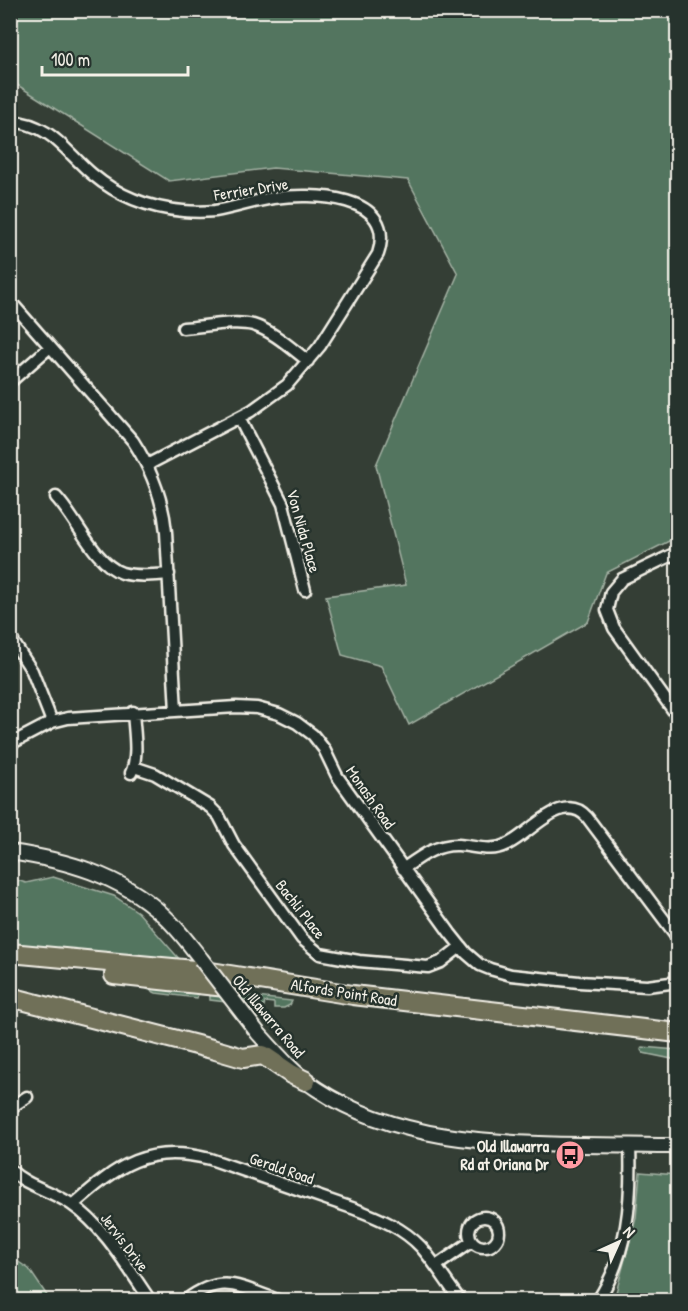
<svg xmlns="http://www.w3.org/2000/svg" width="688" height="1311" font-family="'Patrick Hand',sans-serif">
	<style>
		.green { fill: #53745f; stroke: #a4b2a4; stroke-width: 1.5 }
		.lines { fill: none; stroke-linecap: round; stroke-linejoin: round }
		.minor-casing { stroke: #f4f1e8; stroke-width: 15 }
		.tertiary-casing { stroke: #f4f1e8; stroke-width: 18 }
		.trunk-casing { stroke: #f4f1e8; stroke-width: 22 }
		.minor { stroke: #26332d; stroke-width: 10 }
		.tertiary { stroke: #26332d; stroke-width: 14 }
		.trunk { stroke: #706f59; stroke-width: 18 }
		.tertiary-bridge-casing { stroke: #f4f1e8; stroke-width: 18; stroke-linecap: butt }
		.tertiary-bridge { stroke: #26332d; stroke-width: 14 }
		.labels { text-anchor: middle; stroke-width: 5; stroke-linejoin: round; paint-order: stroke }
		.street-label { font-size: 16px; fill: #f4f1e8; stroke: #26332d }
		.poi-label { font-size: 16px; font-weight: bold; fill: #f4f1e8; stroke: #26332d; text-anchor: end }
	</style>
	<rect width="100%" height="100%" fill="#343e35"/>
	<filter id="ink" filterUnits="userSpaceOnUse"><feTurbulence type="fractalNoise" baseFrequency=".0167" numOctaves="2"/><feDisplacementMap in="SourceGraphic" scale="12" xChannelSelector="R" yChannelSelector="G"/><feConvolveMatrix kernelMatrix="1 2 1 2 8 2 1 2 1" color-interpolation-filters="sRGB"/></filter>
	<g filter="url(#ink)">
		<path class="green" d="M 11,10 L 677,11 L 677,537 L 606,573 L 588,622 L 409,725 L 381,666 L 342,655 L 326,596 L 406,585 L 376,465 L 458,274 L 408,180 L 273,168 L 169,181 L 11,81 Z
			M 53,877 L 114,896 L 138,912 L 182,962 L 110,953 L 11,945 L 10,878 L 26,883 Z
			M 159,986 L 292,1001 L 290,1005 L 284,1008 L 274,1008 L 274,1003 L 265,1002 L 264,1006 L 255,1005 L 255,1001 L 244,1000 L 243,1004 L 210,1000 L 210,995 L 198,994 L 197,998 L 156,993 L 147,989 Z
			M 642,1047 L 677,1050 L 677,1060 L 643,1053 L 641,1050 Z
			M 640,1172 L 677,1175 L 677,1300 L 614,1300 L 636,1218 Z
			M 11,1257 L 29,1269 L 50,1300 L 11,1300 Z"/>
		<g class="lines">
			<g class="minor-casing">
				<path id="minor" d="M 10,121 C 51,124 64,150 92,174 C 118,196 149,208 183,211 C 194,212 204,212 215,211 C 234,208 253,201 273,198 C 310,193 398,193 378,254 L 320,346 L 287,385 L 251,411 L 147,465
					M 10,301 L 133,441 C 151,469 163,499 166,532 L 176,711
					M 183,328 C 203,327 234,320 253,325 C 273,331 292,349 308,361
					M 10,382 L 50,347
					M 239,418 L 283,504 L 305,590
					M 56,497 C 76,518 95,564 122,573 C 137,577 154,575 169,574
					M 678,552 L 622,579 L 611,592 L 607,610 L 614,628 L 678,717
					M 10,637 L 32,671 L 52,722
					M 10,744 L 52,722 L 68,718 L 236,707 L 257,708 L 279,714 L 297,723 L 313,735 L 324,749 L 337,776 L 450,933 L 466,953 L 480,965 L 490,969 L 511,975 L 579,982 L 647,986 L 678,982
					M 134,767 L 155,774 L 210,807 L 219,816 L 234,845 L 302,939 L 320,954 L 359,961 L 428,967 L 441,962 L 460,947
					M 131,773 C 139,756 134,731 133,712
					M 403,869 C 420,857 436,844 458,845 C 476,846 490,853 508,844 C 531,833 563,790 587,817 L 678,938
					M 10,1108 L 27,1097
					M 10,1170 C 27,1186 52,1191 71,1204 C 105,1227 127,1267 150,1300
					M 73,1205 C 118,1165 148,1143 210,1159 L 355,1209 C 379,1218 403,1228 421,1247 C 435,1263 447,1283 460,1300
					M469 1232a15 15 0 1 1 30 0a15 15 0 1 1-30 0Z
					M 436,1266 L 472,1241
					M 186,1300 C 222,1273 240,1287 278,1300
					M 598,1300 C 628,1254 632,1200 630,1146"/>
			</g>
			<g class="tertiary-casing">
				<path id="tertiary" d="M 10,852 C 65,860 120,875 162,914 C 177,927 189,944 201,959
					M 258,1033 C 276,1053 294,1074 317,1089 C 394,1140 493,1144 582,1145 C 614,1145 646,1146 678,1146"/>
			</g>
			<g class="trunk-casing">
				<path id="trunk" d="M 10,953 L 205,971 L 353,995 L 678,1033
					M 114,975 L 235,988
					M 10,997 L 212,1049 L 243,1058 L 263,1055 L 291,1074 L 306,1081"/>
			</g>
			<use href="#minor" class="minor"/>
			<use href="#tertiary" class="tertiary"/>
			<use href="#trunk" class="trunk"/>
			<g class="tertiary-bridge-casing">
				<path id="tertiary-bridge" d="M 201,959 L 258,1033"/>
			</g>
			<use href="#tertiary-bridge" class="tertiary-bridge"/>
		</g>
	</g>
	<defs>
		<g id="bus-disc" transform="scale(1.5)"><circle r="9.5" fill="#ff9aa2" stroke="#26332d"/><path d="M-5-6H5V4H4V6H2V4H-2V6H-4V4H-5ZM-3.5-4V0h7V-4ZM-3.5 1.2v1.5H-2V1.2ZM2 1.2v1.5H3.5V1.2Z" fill="#111"/></g>
	</defs>
	<g fill-rule="evenodd">
		<use href="#bus-disc" x="570" y="1155"/>
	</g>
	<g class="labels">
		<g class="street-label">
			<text transform="translate(251 189) rotate(-9)" y="6">Ferrier Drive</text>
			<text transform="translate(304 531) rotate(74)" y="6">Von Nida Place</text>
			<text transform="translate(371 797) rotate(55)" y="6">Monash Road</text>
			<text transform="translate(301 909) rotate(52)" y="6">Bachli Place</text>
			<text transform="translate(344 992) rotate(9)" y="6">Alfords Point Road</text>
			<text transform="translate(269 1016) rotate(50)" y="6">Old Illawarra Road</text>
			<text transform="translate(282 1168) rotate(19)" y="6">Gerald Road</text>
			<text transform="translate(125 1242) rotate(53)" y="6">Jervis Drive</text>
		</g>
		<g class="poi-label">
			<text x="549" y="1152">Old Illawarra<tspan x="549" dy="18">Rd at Oriana Dr</tspan></text>
		</g>
	</g>
	<rect width="688" height="1311" fill="none" stroke="#26332d" stroke-width="36"/>
	<rect x="18" y="18" width="652" height="1275" fill="none" stroke="#f4f1e8" stroke-width="2" filter="url(#ink)"/>
	<g transform="translate(619 1242) rotate(45)" stroke="#26332d" stroke-width="4.5" paint-order="stroke">
	<path d="M0-4.5L10 22L0 15L-10 22Z" fill="#f4f1e8"/>
	<text y="-9" font-size="16" font-weight="bold" text-anchor="middle" fill="#f4f1e8">N</text>
	</g>
	<path d="M42 66v9h146v-9" fill="none" stroke="#f4f1e8" stroke-width="3"/>
	<text x="51" y="66" font-size="18" fill="#f4f1e8" stroke="#26332d" stroke-width="4.5" paint-order="stroke">100 m</text>
</svg>
